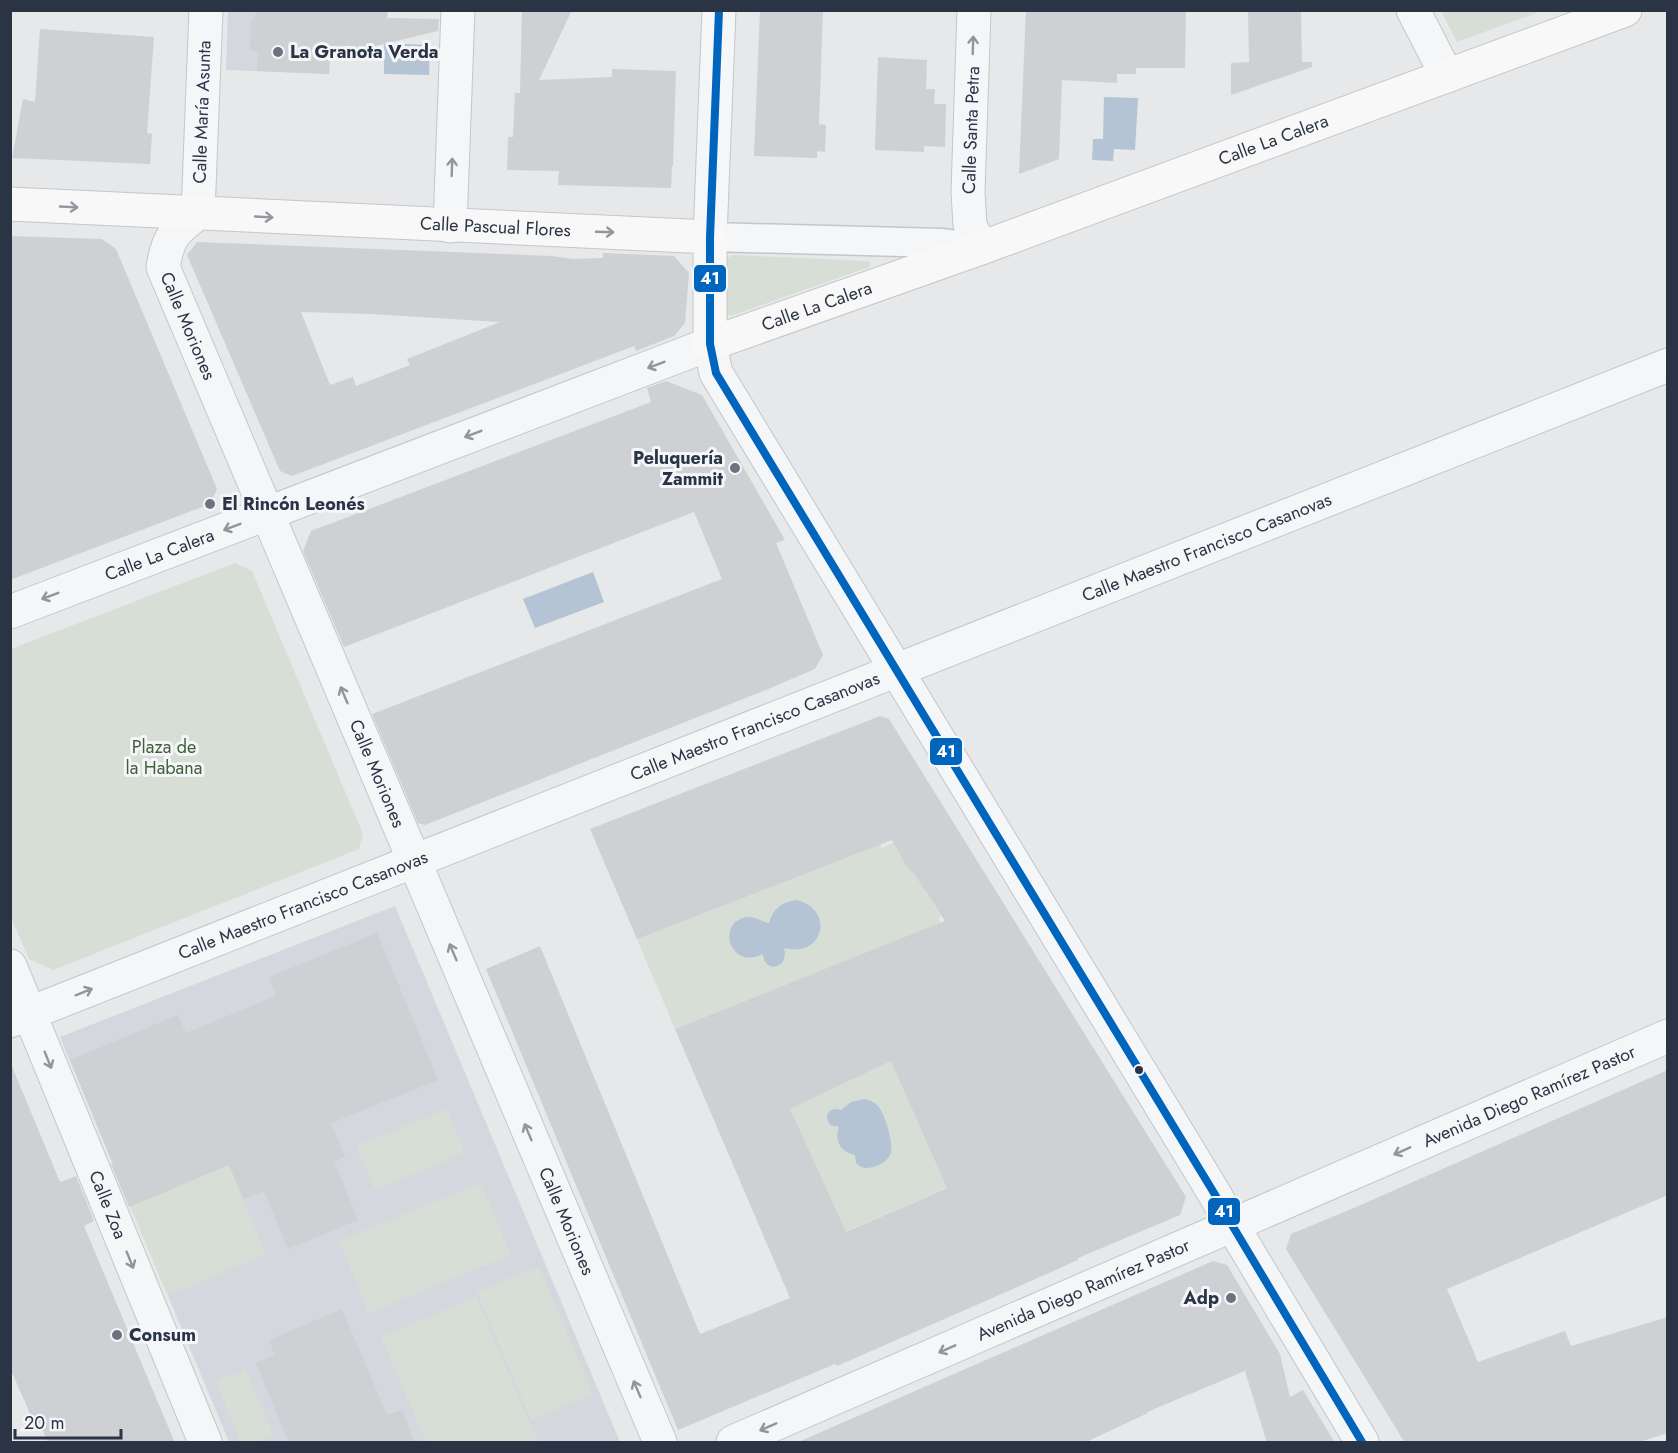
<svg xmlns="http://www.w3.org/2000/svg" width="1678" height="1453" font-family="Jost,sans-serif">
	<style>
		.built { fill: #d4d7dd }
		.green { fill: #d6ded6 }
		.water { fill: #b4c4d5 }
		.building { fill: #ced0d3; fill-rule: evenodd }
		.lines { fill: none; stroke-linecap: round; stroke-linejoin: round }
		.pedestrian-casing { stroke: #c4c6c8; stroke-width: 31 }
		.minor-casing { stroke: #c4c6c8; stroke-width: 35 }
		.tertiary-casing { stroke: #c4c6c8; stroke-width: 35 }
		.secondary-casing { stroke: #c4c6c8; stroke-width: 35 }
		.pedestrian { stroke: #f5f6f7; stroke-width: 28 }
		.minor { stroke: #f5f6f7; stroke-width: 33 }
		.tertiary { stroke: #f5f6f7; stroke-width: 33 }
		.secondary { stroke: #f8f8f8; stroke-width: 33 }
		.bus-1-casing { stroke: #f4f6f9; stroke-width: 12 }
		.bus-1 { stroke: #0065bd; stroke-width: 8 }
		.oneway { stroke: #90959e }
		.oneway2 { stroke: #92969e }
		.poi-dot { fill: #6c737f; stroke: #f4f6f9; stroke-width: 2 }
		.bus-dot { fill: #2b3445; stroke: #f4f6f9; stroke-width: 2 }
		.labels { text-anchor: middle; stroke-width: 6; stroke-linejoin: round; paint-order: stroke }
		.poi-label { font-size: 18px; font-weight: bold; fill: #2b3445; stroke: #f4f6f9; text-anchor: start }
		.street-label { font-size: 18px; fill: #2b3445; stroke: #f4f6f9 }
		.park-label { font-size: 18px; fill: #3f6138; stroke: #f4f6f9 }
		.line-badge { stroke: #f4f6f9; stroke-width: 2 }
		.badge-label { font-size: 16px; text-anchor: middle; font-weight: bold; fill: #fff }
	</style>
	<rect width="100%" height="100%" fill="#e6e8ea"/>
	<path class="built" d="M 228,11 L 332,11 L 329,74 L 226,70 Z
		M 395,906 L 620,1442 L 415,1442 L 401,1409 L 323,1442 L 229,1442 L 60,1037 Z"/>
	<path class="green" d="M 1441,11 L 1542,11 L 1457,42 Z
		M 733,255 L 868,261 L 871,264 L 869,267 L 731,316 L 726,314 L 726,259 Z
		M 235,563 L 252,571 L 363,834 L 359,849 L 53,970 L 29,959 L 11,917 L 11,649 Z
		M 896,841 L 910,872 L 912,871 L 941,916 L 938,918 L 943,927 L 962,1181 L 847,1231 L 822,1245 L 790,1109 L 891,1061 L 909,936 L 675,1029 L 637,939 L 880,844 L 882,848 Z
		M 447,1109 L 465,1153 L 375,1190 L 356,1146 Z
		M 229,1165 L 266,1254 L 168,1296 L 130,1206 Z
		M 481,1183 L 511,1255 L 369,1313 L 339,1241 Z
		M 539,1266 L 593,1394 L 531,1420 L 477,1292 Z
		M 475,1297 L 476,1297 L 538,1442 L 426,1442 L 381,1337 Z
		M 245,1369 L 274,1436 L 259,1442 L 241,1442 L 216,1382 Z"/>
	<path class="water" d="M 384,43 L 430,45 L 429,75 L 384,74 Z
		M 1104,97 L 1138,98 L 1135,150 L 1114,149 L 1113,161 L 1092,160 L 1093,139 L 1103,139 Z
		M 593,572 L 604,602 L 535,628 L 523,599 Z
		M 797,900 C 835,910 824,958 784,948 C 790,969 764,974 763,954 C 730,971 715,922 747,917 C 756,916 762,922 769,923 C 773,908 782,902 797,900 Z
		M 865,1099 C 870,1100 874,1102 878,1106 C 885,1114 893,1141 891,1152 C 889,1160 881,1165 873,1167 C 865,1169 861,1168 856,1163 L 855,1155 C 840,1152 834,1141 839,1126 C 831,1127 827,1124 827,1115 C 830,1109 835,1108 841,1110 L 851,1102 Z"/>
	<path class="building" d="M 259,10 L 388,10 L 387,18 L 439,19 L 438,31 L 376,46 L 375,50 L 330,47 L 329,74 L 257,71 L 258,51 L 250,50 L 251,23 Z
		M 522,10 L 572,10 L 539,80 L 612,77 L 612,69 L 676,71 L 673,166 L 672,166 L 671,188 L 558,185 L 559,171 L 507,170 L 508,137 L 513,137 L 515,93 L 520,93 Z
		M 760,10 L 823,10 L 819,124 L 826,125 L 825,152 L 817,151 L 817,158 L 754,156 Z
		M 1026,10 L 1186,10 L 1185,68 L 1136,68 L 1136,74 L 1117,74 L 1117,83 L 1062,80 L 1059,159 L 1019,174 Z
		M 1248,10 L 1301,10 L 1302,62 L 1312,62 L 1312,67 L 1231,95 L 1231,63 L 1249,62 Z
		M 40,29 L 154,37 L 147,133 L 152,134 L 150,164 L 12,158 L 23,99 L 35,102 Z
		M 878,57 L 927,60 L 926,89 L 935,89 L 934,104 L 946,104 L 945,147 L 924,146 L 924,152 L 875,150 Z
		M 10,236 L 102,239 L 116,249 L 217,489 L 210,504 L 10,580 Z
		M 197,242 L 552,256 L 573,259 L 603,258 L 603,253 L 674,256 L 689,273 L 685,323 L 674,336 L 636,351 L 634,346 L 292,476 L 280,471 L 187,255 ZM 301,312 L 371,314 L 500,322 L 407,359 L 410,365 L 356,386 L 353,377 L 330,385 Z
		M 666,381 L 702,395 L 785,540 L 776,543 L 823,655 L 815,669 L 766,690 L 425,825 L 418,823 L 372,714 L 722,579 L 694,512 L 344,647 L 303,551 L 311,531 L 651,402 L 647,388 Z
		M 880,716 L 889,719 L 1186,1197 L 1180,1215 L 1078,1258 L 1078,1260 L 1040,1277 L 837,1366 L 835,1364 L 678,1430 L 486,969 L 540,946 L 700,1334 L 790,1298 L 675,1029 L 945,921 L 912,871 L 910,872 L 892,840 L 637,939 L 590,829 ZM 891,1061 L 947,1188 L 846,1232 L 790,1109 Z
		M 377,933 L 438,1080 L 331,1123 L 345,1157 L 334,1161 L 358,1220 L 288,1249 L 264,1191 L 243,1199 L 229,1165 L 129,1207 L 111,1164 L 113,1164 L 70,1060 L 178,1015 L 186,1033 L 276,996 L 269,977 Z
		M 11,1064 L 60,1182 L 76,1176 L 94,1221 L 84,1226 L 175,1443 L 48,1443 L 40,1423 L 35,1425 L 10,1368 Z
		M 1668,1070 L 1668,1195 L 1447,1289 L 1478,1362 L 1565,1331 L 1571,1346 L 1668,1317 L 1668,1433 L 1636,1443 L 1405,1443 L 1286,1249 L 1291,1234 L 1356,1207 Z
		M 1213,1261 L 1227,1265 L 1280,1354 L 1290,1397 L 1303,1390 L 1335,1443 L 1267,1443 L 1245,1371 L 1147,1412 L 1148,1413 L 1084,1443 L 796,1443 Z
		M 342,1309 L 387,1415 L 402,1409 L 415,1443 L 289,1443 L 256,1363 L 275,1355 L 269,1340 Z"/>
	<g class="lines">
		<g class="pedestrian-casing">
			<path id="pedestrian" d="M 710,237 L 941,243 L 981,248"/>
		</g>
		<g class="minor-casing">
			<g id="minor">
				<path id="s1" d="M 206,10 L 198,213 C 174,231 168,237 163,267 L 660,1442"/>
				<path d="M 974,10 L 968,192 L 970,225 L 981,248"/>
				<path d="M 1413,10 L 1447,76"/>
				<path d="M 450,226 L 458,10"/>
				<path d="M 710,237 L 719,10"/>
				<path d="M 710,344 L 716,373 L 1214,1193 L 1232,1225 L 1362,1442"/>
				<path id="s2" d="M 10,966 L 205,1442"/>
				<path id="s3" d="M 10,1021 L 1668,365"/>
				<path id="s4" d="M 733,1442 L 1668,1036"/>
			</g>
		</g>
		<g class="tertiary-casing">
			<g id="tertiary">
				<path id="s5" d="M 10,612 L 710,344"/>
			</g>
		</g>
		<g class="secondary-casing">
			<g id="secondary">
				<path id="s6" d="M 10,204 L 710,237 L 710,344 L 981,248 L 1625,10"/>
			</g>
		</g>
		<use href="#pedestrian" class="pedestrian"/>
		<use href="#minor" class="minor"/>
		<use href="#tertiary" class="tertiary"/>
		<use href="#secondary" class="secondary"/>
		<g class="bus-1-casing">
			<path id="bus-1" d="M 719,10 L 710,237 L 710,344 L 716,373 L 1214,1193 L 1232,1225 L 1362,1442"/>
		</g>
		<use href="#bus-1" class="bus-1"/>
	</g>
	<defs><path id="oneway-shaft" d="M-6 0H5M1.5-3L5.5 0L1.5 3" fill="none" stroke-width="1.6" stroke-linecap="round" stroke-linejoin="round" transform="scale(1.5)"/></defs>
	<g class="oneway">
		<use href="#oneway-shaft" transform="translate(973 45) rotate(-88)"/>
		<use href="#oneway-shaft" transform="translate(452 167) rotate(-88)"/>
		<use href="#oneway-shaft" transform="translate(656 365) rotate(159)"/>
		<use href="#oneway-shaft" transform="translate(473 434) rotate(159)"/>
		<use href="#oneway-shaft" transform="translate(232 527) rotate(159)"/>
		<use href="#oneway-shaft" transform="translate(50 596) rotate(159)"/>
		<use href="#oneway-shaft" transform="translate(344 695) rotate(-113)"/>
		<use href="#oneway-shaft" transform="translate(453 952) rotate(-113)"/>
		<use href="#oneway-shaft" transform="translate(84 992) rotate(-22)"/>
		<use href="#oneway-shaft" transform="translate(48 1060) rotate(68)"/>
		<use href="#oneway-shaft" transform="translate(528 1132) rotate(-113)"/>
		<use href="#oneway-shaft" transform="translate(1402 1151) rotate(156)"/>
		<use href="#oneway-shaft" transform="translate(130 1260) rotate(68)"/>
		<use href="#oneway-shaft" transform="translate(947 1349) rotate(156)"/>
		<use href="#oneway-shaft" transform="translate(637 1389) rotate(-113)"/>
		<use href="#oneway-shaft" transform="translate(768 1427) rotate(156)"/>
	</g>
	<g class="oneway2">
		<use href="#oneway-shaft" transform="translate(69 207) rotate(3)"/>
		<use href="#oneway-shaft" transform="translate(264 217) rotate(3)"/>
		<use href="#oneway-shaft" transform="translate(605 232) rotate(2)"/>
	</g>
	<g class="poi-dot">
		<circle cx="278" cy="52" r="6"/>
		<circle cx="735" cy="468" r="6"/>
		<circle cx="210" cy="504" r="6"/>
		<circle cx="1231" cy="1298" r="6"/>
		<circle cx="117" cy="1335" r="6"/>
	</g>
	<circle class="bus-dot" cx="1139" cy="1070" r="5"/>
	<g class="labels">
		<g class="poi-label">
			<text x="290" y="58">La Granota Verda</text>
			<text x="723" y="464" text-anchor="end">Peluquería<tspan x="723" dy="21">Zammit</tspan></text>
			<text x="222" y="510">El Rincón Leonés</text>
			<text x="1219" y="1304" text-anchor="end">Adp</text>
			<text x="129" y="1341">Consum</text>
		</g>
		<g class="street-label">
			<text transform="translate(202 112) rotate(-88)" y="6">Calle María Asunta</text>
			<text transform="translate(971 130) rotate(-88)" y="6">Calle Santa Petra</text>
			<text dy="6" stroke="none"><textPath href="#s6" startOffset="1407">Calle La Calera</textPath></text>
			<text dy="6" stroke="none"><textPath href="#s6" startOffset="486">Calle Pascual Flores</textPath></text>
			<text dy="6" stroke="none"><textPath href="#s6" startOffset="921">Calle La Calera</textPath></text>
			<text dy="6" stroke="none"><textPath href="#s1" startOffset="334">Calle Moriones</textPath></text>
			<text dy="6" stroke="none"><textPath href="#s3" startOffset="1287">Calle Maestro Francisco Casanovas</textPath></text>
			<text dy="6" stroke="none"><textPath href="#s5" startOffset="160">Calle La Calera</textPath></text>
			<text dy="6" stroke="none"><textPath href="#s3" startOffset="801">Calle Maestro Francisco Casanovas</textPath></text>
			<text dy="6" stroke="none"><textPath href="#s1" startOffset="820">Calle Moriones</textPath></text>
			<text dy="6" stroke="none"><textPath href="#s3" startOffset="315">Calle Maestro Francisco Casanovas</textPath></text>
			<text dy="6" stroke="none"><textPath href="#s4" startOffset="868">Avenida Diego Ramírez Pastor</textPath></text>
			<text dy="6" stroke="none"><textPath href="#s2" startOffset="258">Calle Zoa</textPath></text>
			<text dy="6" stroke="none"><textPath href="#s1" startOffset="1306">Calle Moriones</textPath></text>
			<text dy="6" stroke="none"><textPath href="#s4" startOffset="382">Avenida Diego Ramírez Pastor</textPath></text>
		</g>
		<g class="park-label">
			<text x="164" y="753">Plaza de<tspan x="164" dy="21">la Habana</tspan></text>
		</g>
	</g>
	<g class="line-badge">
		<rect x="693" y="264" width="34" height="29" rx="6" fill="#0065bd"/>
		<rect x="929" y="737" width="34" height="29" rx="6" fill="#0065bd"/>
		<rect x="1207" y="1197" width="34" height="29" rx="6" fill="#0065bd"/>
	</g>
	<g class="badge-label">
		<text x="710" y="284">41</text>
		<text x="946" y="757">41</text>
		<text x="1224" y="1217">41</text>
	</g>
	<rect width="1678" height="1453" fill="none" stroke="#2b3445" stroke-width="24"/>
	<path d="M15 1429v9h106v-9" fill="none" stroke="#2b3445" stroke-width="3"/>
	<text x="24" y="1429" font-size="18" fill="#2b3445" stroke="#f4f6f9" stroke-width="4.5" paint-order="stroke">20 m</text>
</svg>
